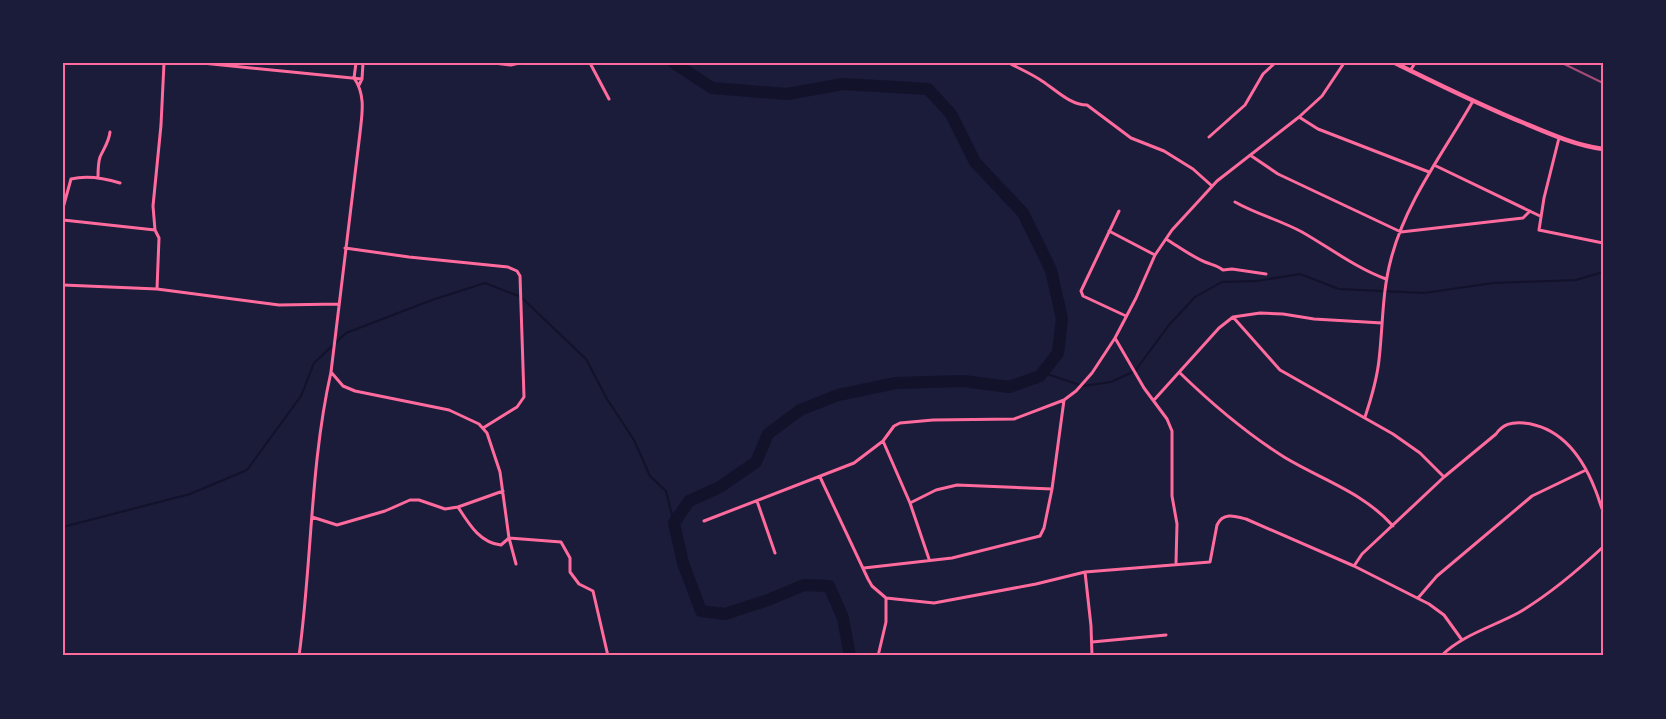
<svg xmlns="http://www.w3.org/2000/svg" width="1666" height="719" font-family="Raleway,sans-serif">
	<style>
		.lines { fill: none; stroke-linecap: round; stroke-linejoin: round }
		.stream { stroke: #12122b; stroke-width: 2 }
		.river { stroke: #12122b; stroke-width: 12 }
		.minor { stroke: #ff6b9d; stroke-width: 3 }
		.trunk { stroke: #ff6b9d; stroke-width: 4.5 }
		.rail { stroke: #a44b75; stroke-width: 2 }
		.neatline { fill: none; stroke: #ff6b9d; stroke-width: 2 }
	</style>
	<rect width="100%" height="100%" fill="#1b1b3a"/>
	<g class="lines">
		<path class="stream" d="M 1044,373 L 1083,386 L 1111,382 L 1135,371 L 1169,325 L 1195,297 L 1222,282 L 1257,281 L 1300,274 L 1339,289 L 1424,293 L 1493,283 L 1576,280 L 1603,272
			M 63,527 L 190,494 L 247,470 L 301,396 L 314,363 L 346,333 L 432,300 L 485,283 L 521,297 L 586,359 L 607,399 L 634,440 L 650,476 L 666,491 L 674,523"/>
		<path class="river" d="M 674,63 L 712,88 L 787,94 L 843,84 L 928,89 L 951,114 L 975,162 L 1023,213 L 1051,270 L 1062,319 L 1058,353 L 1040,376 L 1009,387 L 963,381 L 896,383 L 838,395 L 800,410 L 768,434 L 756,462 L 720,487 L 689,501 L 674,523 L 683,563 L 701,611 L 725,614 L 768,600 L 804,585 L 829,586 L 843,618 L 850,656"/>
		<path class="minor" d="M 202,63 L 362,79
			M 494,63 L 511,65 L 519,63
			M 590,63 L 609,99
			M 1009,63 C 1020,69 1032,74 1042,81 C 1056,90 1070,105 1087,105 L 1131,138 L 1164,151 L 1193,169 L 1212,186
			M 1410,71 L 1415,63
			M 359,85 L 362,79 L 363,63
			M 1299,117 L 1318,129 L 1429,172
			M 1209,137 L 1245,105 L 1263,74 L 1275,63
			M 1559,138 L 1544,198 L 1539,230 L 1603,243
			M 1250,155 L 1278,174 L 1401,232 L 1523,218 L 1530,211
			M 1434,165 L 1540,216
			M 98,178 C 98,171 98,163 100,157 C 104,148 109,142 110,132
			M 1235,202 C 1256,214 1280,220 1302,232 C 1330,248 1356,268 1386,279
			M 63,208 L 71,179 C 87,175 104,178 120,183
			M 1119,211 L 1081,291 L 1083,296 L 1126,316
			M 63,220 L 155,230
			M 1109,231 L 1155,255
			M 1166,239 C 1179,247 1191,256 1205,262 C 1212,265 1217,265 1223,270 L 1232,269 L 1266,274
			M 345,248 L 409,257 L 508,267 L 517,271 L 520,276 L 524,397 L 517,407 L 483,428
			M 63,285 L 157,289 L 279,305 L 338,304
			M 157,289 L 159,238 L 155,230 L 153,206 L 161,125 L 164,63
			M 1233,317 L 1280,370 L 1393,434 L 1420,453 L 1444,477
			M 1115,338 L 1144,388 L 1167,419 L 1172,431 L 1172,496 L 1177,524 L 1176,563
			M 331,372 L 343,386 L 355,391 L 449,410 L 479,424 L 487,433 L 500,472 L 509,538 L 516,564
			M 1180,373 C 1212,404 1246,433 1284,457 C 1322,480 1363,492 1393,526
			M 1154,400 L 1219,328 L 1233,317 L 1260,313 L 1283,314 L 1314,319 L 1382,323
			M 1365,417 C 1371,399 1377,379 1379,360 C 1383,326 1382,292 1391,259 C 1406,201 1444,152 1473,101
			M 883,441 L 910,503 L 929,559
			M 820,477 L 868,579 L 872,586 L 886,598 L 934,603 L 1036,584 L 1085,572 L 1210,562 L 1217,525 C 1223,512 1235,516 1246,519 L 1354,566 L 1429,604 L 1444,615 L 1462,640
			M 757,501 L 775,553
			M 910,503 L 936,490 L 957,485 L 1052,489
			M 458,507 C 469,524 480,543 501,545 L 509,538 L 561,542 L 570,558 L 570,572 L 579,584 L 593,591 L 608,656
			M 312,517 L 337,525 L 385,511 L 410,500 L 419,500 L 445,509 L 458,507 L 503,491
			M 704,521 L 854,463 L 883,441 L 894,426 L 900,423 L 933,420 L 1014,419 L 1064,400 L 1076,391 L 1092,373 L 1115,338 L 1136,298 L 1155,255 L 1172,230 L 1217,181 L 1299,117 L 1322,96 L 1344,63
			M 1354,566 L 1362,554 L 1444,477 L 1496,434 C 1503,424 1511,422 1524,423 C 1561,427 1582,456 1595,489 C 1598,496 1600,504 1603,511
			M 864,568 L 952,558 L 1040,536 L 1044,528 L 1052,489 L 1064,400
			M 1085,572 L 1091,626 L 1092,656
			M 1418,598 L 1437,576 L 1532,496 L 1586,470
			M 1092,642 L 1166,635
			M 299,656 C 312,562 310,465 331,372 L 360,133 C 362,114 366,95 354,78 L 356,63
			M 878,656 L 886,622 L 886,598
			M 1441,656 C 1462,635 1492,627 1518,613 C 1549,595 1577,571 1603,547"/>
		<path class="trunk" d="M 1395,63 C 1438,84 1480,105 1524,123 C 1550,134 1575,145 1603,149"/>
		<path class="rail" d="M 1562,63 L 1603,83"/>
	</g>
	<rect width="1666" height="719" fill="none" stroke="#1b1b3a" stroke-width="129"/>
	<rect x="64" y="64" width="1538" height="590" class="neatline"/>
</svg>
